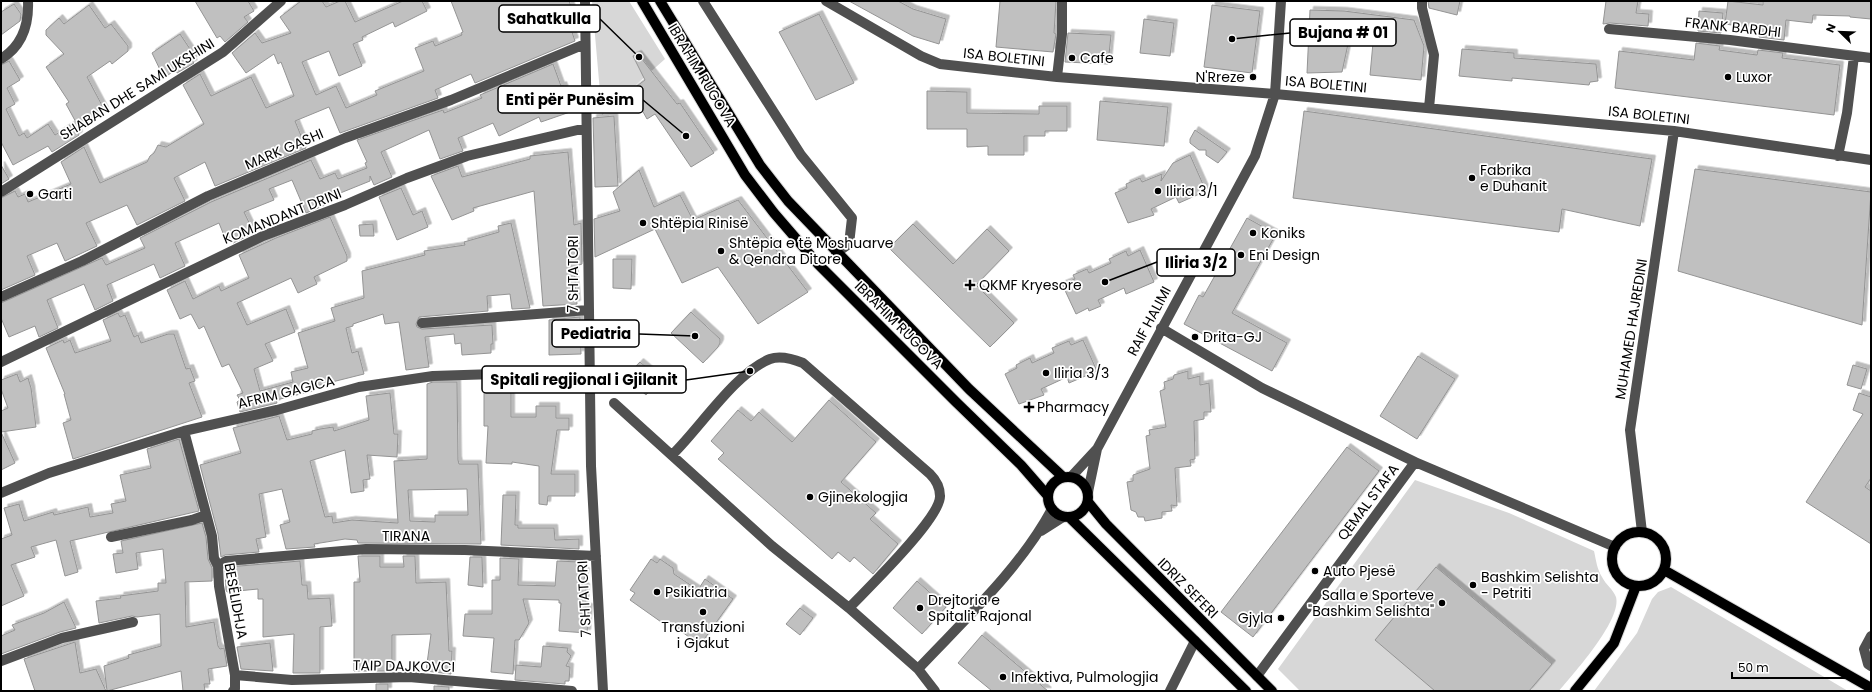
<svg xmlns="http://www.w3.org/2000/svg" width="1872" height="692" font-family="Poppins,sans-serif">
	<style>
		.green { fill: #d7d7d7 }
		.building { fill: #c0c0c0; stroke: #949494; fill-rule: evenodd; filter: url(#shadow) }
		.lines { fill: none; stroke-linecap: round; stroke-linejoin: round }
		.major-casing { stroke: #dbdbdb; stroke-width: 12 }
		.minor { stroke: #505050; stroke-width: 10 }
		.major { stroke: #000; stroke-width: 10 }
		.poi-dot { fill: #000; stroke: #fff; stroke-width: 1.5 }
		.labels { text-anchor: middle; stroke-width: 3.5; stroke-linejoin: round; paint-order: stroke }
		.street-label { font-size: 14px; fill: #000; stroke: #fff }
		.poi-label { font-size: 14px; fill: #000; stroke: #fff; text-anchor: start }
		.leader { fill: none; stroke: #000; stroke-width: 1.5 }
		.callout-dot { fill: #000; stroke: #fff; stroke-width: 1.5 }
		.callout { fill: #fff; stroke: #000; stroke-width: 1.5 }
		.callout-label { font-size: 15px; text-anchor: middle; font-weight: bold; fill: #000 }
	</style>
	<defs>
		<filter id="shadow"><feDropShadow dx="3.5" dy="-3.5" stdDeviation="0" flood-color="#0004"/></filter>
	</defs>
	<rect width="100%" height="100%" fill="#fff"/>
	<path class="green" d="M 592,1 L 629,1 L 665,59 L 602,115 Z
		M 1415,480 L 1509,513 L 1594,551 C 1596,560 1597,569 1602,577 C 1606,585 1613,589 1616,597 C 1622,620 1574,673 1559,691 L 1300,691 L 1278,669 Z
		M 1671,587 L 1848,691 L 1594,691 L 1637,633 L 1652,599 L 1658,592 Z"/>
	<path class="building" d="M 195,1 L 248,1 L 254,11 L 244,17 L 248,22 L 225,42 L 220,36 L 217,38 Z
		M 301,1 L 322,1 L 326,7 L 340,1 L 345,1 L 355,22 L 403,1 L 422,1 L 427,11 L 395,27 L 393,22 L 362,37 L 363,40 L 353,44 L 362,66 L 339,76 L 329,51 L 302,62 L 316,95 L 336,86 L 346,108 L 377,95 L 375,91 L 424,71 L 415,48 L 433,41 L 435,46 L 462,35 L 461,33 L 463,32 L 451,1 L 569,1 L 574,15 L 567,17 L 575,41 L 475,83 L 471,74 L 435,90 L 438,98 L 340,133 L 329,107 L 295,121 L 306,148 L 215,186 L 205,162 L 174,178 L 185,201 L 137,225 L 127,205 L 86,223 L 97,246 L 65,261 L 57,243 L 27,256 L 35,275 L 1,290 L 1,198 L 15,191 L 18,197 L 25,194 L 28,202 L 71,184 L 61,162 L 84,147 L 100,183 L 147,162 L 150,156 L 154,153 L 158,145 L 166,147 L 204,124 L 183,85 L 200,74 L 211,96 L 251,77 L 266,108 L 294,96 L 281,62 L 278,64 L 274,54 L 246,73 L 232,53 L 255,33 L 262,43 L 291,33 L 280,17 Z
		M 849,1 L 898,1 L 913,9 L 946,19 L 939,44 L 913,36 Z
		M 1000,1 L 1056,1 L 1054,33 L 1056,34 L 1053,52 L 996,47 Z
		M 1428,1 L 1460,1 L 1457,15 L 1429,8 Z
		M 1606,1 L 1638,1 L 1636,13 L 1649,14 L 1648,26 L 1610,23 L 1603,24 Z
		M 1728,1 L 1763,5 L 1763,1 L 1871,1 L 1871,19 L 1850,17 L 1850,16 L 1813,15 L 1812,23 L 1786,20 L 1784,40 L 1759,37 L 1760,29 L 1725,24 Z
		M 14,4 L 21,14 L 20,21 L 1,35 L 1,12 Z
		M 89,5 L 105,28 L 111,24 L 128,46 L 128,51 L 112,64 L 110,61 L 87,77 L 105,111 L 78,126 L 66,104 L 69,102 L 46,67 L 64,54 L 46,35 L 46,30 L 59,18 L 64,24 Z
		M 1212,5 L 1260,11 L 1252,73 L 1204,67 Z
		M 1310,10 L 1344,11 L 1414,20 L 1424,46 L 1421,80 L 1370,75 L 1374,32 L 1348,30 L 1348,44 L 1342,72 L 1307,73 Z
		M 1699,11 L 1723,13 L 1721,33 L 1698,31 Z
		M 819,14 L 854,83 L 816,100 L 779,32 Z
		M 1144,19 L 1174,23 L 1170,56 L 1140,53 Z
		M 1068,33 L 1111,35 L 1108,64 L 1065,62 Z
		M 180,34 L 196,58 L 192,61 L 194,63 L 177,73 L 175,70 L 164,78 L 152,53 Z
		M 1696,43 L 1720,46 L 1719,50 L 1757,55 L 1758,50 L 1783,53 L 1782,58 L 1840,65 L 1834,115 L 1615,88 L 1619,51 L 1694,60 Z
		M 1462,49 L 1514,53 L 1514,58 L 1596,64 L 1598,81 L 1590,82 L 1589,85 L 1512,78 L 1512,81 L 1459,76 Z
		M 638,54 L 677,104 L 680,103 L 714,153 L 691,167 L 655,114 L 647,119 L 642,110 L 639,112 L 633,101 L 635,100 L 629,92 L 645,80 L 633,56 Z
		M 9,61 L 20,80 L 7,88 L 15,104 L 6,109 L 19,136 L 24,133 L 27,138 L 48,124 L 55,135 L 74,123 L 79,135 L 52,152 L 48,146 L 13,165 L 1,142 L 1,65 Z
		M 553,64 L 561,86 L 563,85 L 573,111 L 541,122 L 539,117 L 499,136 L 493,123 L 458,138 L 463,151 L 440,159 L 429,130 L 381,152 L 392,177 L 374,185 L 370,176 L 370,181 L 323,200 L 325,205 L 306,213 L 292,180 L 269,189 L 274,200 L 244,212 L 254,233 L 233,243 L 232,240 L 227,243 L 219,223 L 175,243 L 185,266 L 160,278 L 154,264 L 107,285 L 113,301 L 95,310 L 84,284 L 47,300 L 58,328 L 39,337 L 35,326 L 9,337 L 1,318 L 1,303 L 102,258 L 106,265 L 145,248 L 140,238 L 211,202 L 311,160 L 320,179 L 335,173 L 338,179 L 367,168 L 365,163 L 367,162 L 357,140 L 443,110 L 444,113 L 482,98 L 480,95 Z
		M 927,91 L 967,92 L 967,113 L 1039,114 L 1039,106 L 1067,106 L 1067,131 L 1045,131 L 1045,136 L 1024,136 L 1024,155 L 988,155 L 988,146 L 967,147 L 967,129 L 927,129 Z
		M 1100,101 L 1168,107 L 1164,146 L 1097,140 Z
		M 1304,111 L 1652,159 L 1640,226 L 1562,209 L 1559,232 L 1293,198 Z
		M 614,116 L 618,186 L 595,187 L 593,118 Z
		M 1195,130 L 1227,152 L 1218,163 L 1206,155 L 1206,150 L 1199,150 L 1190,143 L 1190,139 Z
		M 568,152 L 574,225 L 581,223 L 582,264 L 574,267 L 577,304 L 543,306 L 534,191 L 473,208 L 474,211 L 452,220 L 431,176 L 458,166 L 462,177 L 530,159 L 530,156 Z
		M 1190,155 L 1206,191 L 1179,203 L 1176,197 L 1151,209 L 1154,215 L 1128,223 L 1115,193 L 1127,188 L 1126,184 L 1140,178 L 1142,182 L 1162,174 L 1161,181 L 1173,163 Z
		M 1,165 L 9,179 L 1,184 Z
		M 1695,169 L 1871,192 L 1862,325 L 1678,271 Z
		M 639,170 L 654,207 L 680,195 L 693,220 L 738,200 L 808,292 L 758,324 L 718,267 L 682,283 L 655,229 L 595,257 L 594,219 L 620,211 L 613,192 Z
		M 401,188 L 413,215 L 422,211 L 428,227 L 397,240 L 379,197 Z
		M 330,217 L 347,256 L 347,261 L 314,277 L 317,284 L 298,293 L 291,278 L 237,303 L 247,325 L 286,309 L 295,332 L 265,344 L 273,361 L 254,369 L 260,391 L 293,382 L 291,372 L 308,368 L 298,333 L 335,321 L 331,308 L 364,298 L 362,271 L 425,255 L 424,251 L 465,245 L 464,242 L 499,232 L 498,226 L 511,223 L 530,308 L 512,309 L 510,294 L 487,296 L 488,311 L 419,317 L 416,324 L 417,327 L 422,329 L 492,325 L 493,344 L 491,344 L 491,353 L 462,355 L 461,343 L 455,344 L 454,334 L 425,337 L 429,367 L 406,370 L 399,322 L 385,324 L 383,314 L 353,324 L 353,326 L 346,328 L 352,353 L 358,351 L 364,374 L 312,387 L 313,391 L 276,400 L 277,403 L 240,412 L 237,402 L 240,400 L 237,395 L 243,393 L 229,364 L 222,367 L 204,326 L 199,329 L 191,314 L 180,319 L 167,290 L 185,281 L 193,299 L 219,286 L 221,291 L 249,278 L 239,255 L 276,238 Z
		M 1247,218 L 1276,234 L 1232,313 L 1287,343 L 1272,371 L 1184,324 L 1199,295 L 1203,297 Z
		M 373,224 L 374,236 L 360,236 L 359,225 Z
		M 913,224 L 953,264 L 987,229 L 1009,251 L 976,285 L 1014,323 L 990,347 L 889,248 Z
		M 1140,250 L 1154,282 L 1126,294 L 1124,288 L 1098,300 L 1101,306 L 1089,311 L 1088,308 L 1076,314 L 1062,284 L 1075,279 L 1073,275 L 1087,269 L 1089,273 L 1111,263 L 1109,259 L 1126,251 L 1128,256 Z
		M 613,259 L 632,259 L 631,289 L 613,288 Z
		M 691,312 L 720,339 L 720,343 L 718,347 L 703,363 L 671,333 Z
		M 118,313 L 120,317 L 125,315 L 134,337 L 138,335 L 141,343 L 168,334 L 174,334 L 186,369 L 190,368 L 195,381 L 189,383 L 202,417 L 73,459 L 63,423 L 71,420 L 64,394 L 65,394 L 46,348 L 63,340 L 64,343 L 70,340 L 75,353 L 111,341 L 103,320 Z
		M 580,317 L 581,354 L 549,355 L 549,320 Z
		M 1083,340 L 1097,371 L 1069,383 L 1067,377 L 1041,389 L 1044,395 L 1019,404 L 1005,374 L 1017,368 L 1016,365 L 1030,358 L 1032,363 L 1054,353 L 1052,348 L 1069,341 L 1071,345 Z
		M 1418,356 L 1455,379 L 1417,439 L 1380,416 Z
		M 640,362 L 660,379 L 646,395 L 626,377 Z
		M 1853,365 L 1867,369 L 1861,389 L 1847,385 Z
		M 1188,371 L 1188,379 L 1200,376 L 1200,385 L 1209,383 L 1211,412 L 1204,412 L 1204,419 L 1194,421 L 1195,459 L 1190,460 L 1191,466 L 1175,468 L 1177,506 L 1171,505 L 1172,511 L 1162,512 L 1162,518 L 1145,521 L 1144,517 L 1138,517 L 1136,512 L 1131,510 L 1127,482 L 1133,481 L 1133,475 L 1150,469 L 1146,436 L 1150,435 L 1149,430 L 1166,427 L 1160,391 L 1165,389 L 1164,382 L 1173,379 L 1174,375 Z
		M 17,374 L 20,382 L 28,378 L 31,388 L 36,427 L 1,432 L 1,411 L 8,408 L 1,389 L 1,380 Z
		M 511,381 L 511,417 L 536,417 L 536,406 L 556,406 L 556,418 L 569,418 L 569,430 L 557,430 L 551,474 L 575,474 L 575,496 L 548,496 L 547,505 L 539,504 L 539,466 L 512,462 L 512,464 L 486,463 L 488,426 L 484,426 L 484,382 Z
		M 433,382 L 457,382 L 458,460 L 459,464 L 478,464 L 481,544 L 358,543 L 357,540 L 345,539 L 314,544 L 315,547 L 286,549 L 280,525 L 290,522 L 282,489 L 259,494 L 266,537 L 256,539 L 259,552 L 225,555 L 221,557 L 218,534 L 200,465 L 241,453 L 233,428 L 279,416 L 287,440 L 312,434 L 312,431 L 320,429 L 333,427 L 334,431 L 369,420 L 366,396 L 390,393 L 394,434 L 398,434 L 397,457 L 367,455 L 370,479 L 363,480 L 364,491 L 351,493 L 345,450 L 310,461 L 325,517 L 332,516 L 333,523 L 352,520 L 398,523 L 394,461 L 427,459 L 427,384 ZM 467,489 L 468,515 L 435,515 L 435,522 L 410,521 L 408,490 Z
		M 1859,393 L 1871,397 L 1871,478 L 1865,487 L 1871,491 L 1871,544 L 1806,502 L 1863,414 L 1853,410 Z
		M 829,400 L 876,442 L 841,482 L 876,513 L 870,519 L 898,544 L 873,574 L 854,557 L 850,562 L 838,552 L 832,559 L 718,459 L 724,453 L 711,441 L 738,410 L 751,421 L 759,412 L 792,442 Z
		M 1,432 L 15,463 L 1,470 Z
		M 179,439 L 199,511 L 70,541 L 78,572 L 65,576 L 56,540 L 31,547 L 35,557 L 11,565 L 24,596 L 1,606 L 1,539 L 12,535 L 4,508 L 19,504 L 24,521 L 53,512 L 54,515 L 88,507 L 90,517 L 113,513 L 111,504 L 126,501 L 120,475 L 151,468 L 147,449 Z
		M 1347,447 L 1379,471 L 1253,637 L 1221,612 Z
		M 503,495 L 516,495 L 515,525 L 518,525 L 518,528 L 554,528 L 555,540 L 579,539 L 579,549 L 501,545 Z
		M 202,523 L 206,537 L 208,559 L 212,568 L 212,581 L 185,582 L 186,627 L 214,622 L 218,646 L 220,649 L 224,648 L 227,666 L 208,669 L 210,684 L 204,684 L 205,691 L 183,691 L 181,671 L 107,691 L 104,666 L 129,658 L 128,655 L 161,646 L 160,614 L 137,617 L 132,616 L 99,623 L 96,601 L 121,598 L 120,596 L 158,591 L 158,583 L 166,583 L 163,549 L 136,553 L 138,569 L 116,573 L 113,554 L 123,553 L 121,541 Z
		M 358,556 L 380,556 L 380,567 L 404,567 L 403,556 L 415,556 L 416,583 L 446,582 L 449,651 L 452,651 L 451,674 L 426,671 L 431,634 L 392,635 L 392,664 L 388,664 L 388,671 L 354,671 L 354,582 L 360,582 Z
		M 470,557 L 482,557 L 483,587 L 468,585 Z
		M 500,558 L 519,559 L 518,585 L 555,586 L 557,561 L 579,562 L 586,572 L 582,586 L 586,587 L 585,607 L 589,607 L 587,633 L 559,631 L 561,603 L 559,603 L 559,600 L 523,599 L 529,623 L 519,640 L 515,640 L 513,674 L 491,672 L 494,638 L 463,636 L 465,614 L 492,614 L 492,580 L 500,580 Z
		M 651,559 L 657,563 L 660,559 L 673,568 L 674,574 L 698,590 L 705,579 L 733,599 L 700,645 L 667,621 L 664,624 L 630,600 L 635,593 L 630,590 Z
		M 300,561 L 302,585 L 307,585 L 308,599 L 330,598 L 332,626 L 320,627 L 320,673 L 293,673 L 294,634 L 263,637 L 263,599 L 258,599 L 258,589 L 227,592 L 226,590 L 225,569 L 228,567 Z
		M 1436,567 L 1552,664 L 1529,691 L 1435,691 L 1375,640 Z
		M 917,581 L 946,607 L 922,634 L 893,608 Z
		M 64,602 L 76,628 L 60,632 L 1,654 L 1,636 L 15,630 L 12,625 L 44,613 Z
		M 800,608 L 813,618 L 800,635 L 786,624 Z
		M 982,635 L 1048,691 L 992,691 L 958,663 Z
		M 75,642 L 80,673 L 96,669 L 106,691 L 35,691 L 24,659 Z
		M 270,643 L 273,671 L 241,669 L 237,647 Z
		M 543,646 L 568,648 L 567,652 L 571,656 L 566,666 L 570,667 L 569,681 L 565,681 L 565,684 L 515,680 L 516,665 L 541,667 Z
		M 376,684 L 388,684 L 388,691 L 376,691 Z
		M 434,686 L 449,687 L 449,691 L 434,691 Z"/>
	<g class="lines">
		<g class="major-casing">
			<path id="major" d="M 642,1 L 745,175 L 774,213 L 818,264 L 956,402 L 1021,465 L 1048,496
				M 660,1 L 760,165 L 788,201 L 969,389 L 1063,477
				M1048 497a20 20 0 1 1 40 0a20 20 0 1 1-40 0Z
				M 1088,502 L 1106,524 L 1272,691
				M 1070,518 L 1246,691
				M1612 559a27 27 0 1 1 54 0a27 27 0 1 1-54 0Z
				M 1664,570 L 1871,688
				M 1575,691 L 1614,643 L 1636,586"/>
		</g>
		<path class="minor" d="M 585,1 L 591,466 L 603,691
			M 703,1 L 801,155 L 852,218 L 849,244 L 836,253
			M 826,1 L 921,56 L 940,64 L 1057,77 L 1275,94 L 1674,131 L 1871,160
			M 1422,1 L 1422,8 L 1434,55 L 1429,108
			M 1609,29 L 1730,40 L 1871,58
			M 1,59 C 22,46 29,25 28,1
			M 1057,77 L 1062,34 L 1062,1
			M 1838,156 L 1847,113 L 1854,56
			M 1,192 L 223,52 L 281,1
			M 1,297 L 82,261 L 208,196 L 345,138 L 451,100 L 585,44
			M 422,323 L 588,310
			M 1161,328 L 1262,388 L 1415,462
			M 1,362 L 263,236 L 345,205 L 407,178 L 467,156 L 586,128
			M 614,403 L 772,546 L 849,608 L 918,669 L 935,691
			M 184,431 L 212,536 L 214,558 L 218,566 L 219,586 L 235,675 L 235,689 L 233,691
			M 672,455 C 699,429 736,372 770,359 C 781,355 793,359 803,363 L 930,474 C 936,480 940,487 940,496 C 941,518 867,589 849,608
			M 1071,477 L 1097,449 L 1255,156 L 1275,94 L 1281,1
			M 1088,492 L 1097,449
			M 1,493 L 49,473 L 184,431 L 277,410 L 359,387 L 433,376 L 589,371
			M 1041,531 L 1063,517
			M 1642,532 L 1630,430 L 1674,131
			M 111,537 L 192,520 L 206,515
			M 218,566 L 226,561 L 366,549 L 465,550 L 596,556
			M 1871,636 L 1864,649 L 1868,664 L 1871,666
			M 1,661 L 62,638 L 133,622
			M 918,669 C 964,620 1020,569 1052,509
			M 235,675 L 292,680 L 409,677 L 572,691
			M 1257,676 L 1415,462 L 1615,547
			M 1170,691 L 1195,641"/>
		<use href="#major" class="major"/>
	</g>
	<g class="poi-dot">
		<circle cx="1072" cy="58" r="4"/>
		<circle cx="1253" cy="77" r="4"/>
		<circle cx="1728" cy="77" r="4"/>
		<circle cx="1472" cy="178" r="4"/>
		<circle cx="1158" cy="191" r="4"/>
		<circle cx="30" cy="194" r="4"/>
		<circle cx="643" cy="223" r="4"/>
		<circle cx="1253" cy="233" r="4"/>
		<circle cx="721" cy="251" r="4"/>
		<circle cx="1241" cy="255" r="4"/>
		<path d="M968 279h4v4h4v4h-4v4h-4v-4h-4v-4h4z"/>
		<circle cx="1195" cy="337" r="4"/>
		<circle cx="1046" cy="373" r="4"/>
		<path d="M1027 401h4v4h4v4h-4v4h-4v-4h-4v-4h4z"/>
		<circle cx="810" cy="497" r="4"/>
		<circle cx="1315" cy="571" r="4"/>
		<circle cx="1473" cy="585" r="4"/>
		<circle cx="657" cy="592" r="4"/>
		<circle cx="1442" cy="603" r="4"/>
		<circle cx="920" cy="608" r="4"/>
		<circle cx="703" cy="612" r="4"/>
		<circle cx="1281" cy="618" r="4"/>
		<circle cx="1003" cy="677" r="4"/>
	</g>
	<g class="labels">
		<g class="street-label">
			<text transform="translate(1733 27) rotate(6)" y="5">FRANK BARDHI</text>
			<text transform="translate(1004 57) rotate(6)" y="5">ISA BOLETINI</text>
			<text transform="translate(702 75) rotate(59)" y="5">IBRAHIM RUGOVA</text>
			<text transform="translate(1326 84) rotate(5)" y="5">ISA BOLETINI</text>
			<text transform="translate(137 89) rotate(-32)" y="5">SHABAN DHE SAMI UKSHINI</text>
			<text transform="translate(1649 115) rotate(6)" y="5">ISA BOLETINI</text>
			<text transform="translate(284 149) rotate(-23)" y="5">MARK GASHI</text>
			<text transform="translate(282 216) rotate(-22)" y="5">KOMANDANT DRINI</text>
			<text transform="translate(573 274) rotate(-90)" y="5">7 SHTATORI</text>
			<text transform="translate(1149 321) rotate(-62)" y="5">RAIF HALIMI</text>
			<text transform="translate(899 325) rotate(45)" y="5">IBRAHIM RUGOVA</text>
			<text transform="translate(1631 329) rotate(-81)" y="5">MUHAMED HAJREDINI</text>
			<text transform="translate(286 392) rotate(-14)" y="5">AFRIM GAGICA</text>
			<text transform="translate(1368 502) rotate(-53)" y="5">QEMAL STAFA</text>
			<text x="406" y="541">TIRANA</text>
			<text transform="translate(1188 588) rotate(45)" y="5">IDRIZ SEFERI</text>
			<text transform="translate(584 599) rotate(-93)" y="5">7 SHTATORI</text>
			<text transform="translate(236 601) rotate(80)" y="5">BESËLIDHJA</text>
			<text transform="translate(404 666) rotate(1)" y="5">TAIP DAJKOVCI</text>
		</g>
		<g class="poi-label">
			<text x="1080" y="63">Cafe</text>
			<text x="1245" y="82" text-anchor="end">N'Rreze</text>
			<text x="1736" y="82">Luxor</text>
			<text x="1480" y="175">Fabrika<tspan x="1480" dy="16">e Duhanit</tspan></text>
			<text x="1166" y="196">Iliria 3/1</text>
			<text x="38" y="199">Garti</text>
			<text x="651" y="228">Shtëpia Rinisë</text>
			<text x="1261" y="238">Koniks</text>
			<text x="729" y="248">Shtëpia e të Moshuarve<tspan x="729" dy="16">&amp; Qendra Ditore</tspan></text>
			<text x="1249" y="260">Eni Design</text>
			<text x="979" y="290">QKMF Kryesore</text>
			<text x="1203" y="342">Drita-GJ</text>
			<text x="1054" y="378">Iliria 3/3</text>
			<text x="1037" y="412">Pharmacy</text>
			<text x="818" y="502">Gjinekologjia</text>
			<text x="1323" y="576">Auto Pjesë</text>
			<text x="1481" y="582">Bashkim Selishta<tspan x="1481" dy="16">- Petriti</tspan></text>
			<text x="665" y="597">Psikiatria</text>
			<text x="1434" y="600" text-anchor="end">Salla e Sporteve<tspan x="1434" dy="16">"Bashkim Selishta"</tspan></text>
			<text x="928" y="605">Drejtoria e<tspan x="928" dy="16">Spitalit Rajonal</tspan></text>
			<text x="1273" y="623" text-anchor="end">Gjyla</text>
			<text x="703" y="632" text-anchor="middle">Transfuzioni<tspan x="703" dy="16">i Gjakut</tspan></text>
			<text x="1011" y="682">Infektiva, Pulmologjia</text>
		</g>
	</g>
	<path class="leader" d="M639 57L600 19M1232 39L1290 33M686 136L643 100M1105 282L1157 262M695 336L639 334M750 371L686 380"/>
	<g class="callout-dot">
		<circle cx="639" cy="57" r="4"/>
		<circle cx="1232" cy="39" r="4"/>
		<circle cx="686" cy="136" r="4"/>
		<circle cx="1105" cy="282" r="4"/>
		<circle cx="695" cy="336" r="4"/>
		<circle cx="750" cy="371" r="4"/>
	</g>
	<g class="callout">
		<rect x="499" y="5" width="101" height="27" rx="4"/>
		<rect x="1290" y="19" width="106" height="27" rx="4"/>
		<rect x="498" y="86" width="145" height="27" rx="4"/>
		<rect x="1157" y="249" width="78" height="27" rx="4"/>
		<rect x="552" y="320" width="87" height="27" rx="4"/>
		<rect x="482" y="366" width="204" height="27" rx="4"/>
	</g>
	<g class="callout-label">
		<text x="549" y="24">Sahatkulla</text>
		<text x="1343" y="38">Bujana # 01</text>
		<text x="570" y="105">Enti për Punësim</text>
		<text x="1196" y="268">Iliria 3/2</text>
		<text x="596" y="339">Pediatria</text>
		<text x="584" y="385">Spitali regjional i Gjilanit</text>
	</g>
	<rect width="1872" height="692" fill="none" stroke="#000000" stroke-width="4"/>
	<g transform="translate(1840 32) rotate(293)" stroke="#ffffff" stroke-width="3" paint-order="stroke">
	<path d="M0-3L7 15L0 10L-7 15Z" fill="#000000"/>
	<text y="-6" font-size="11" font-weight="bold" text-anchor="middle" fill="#000000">N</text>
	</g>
	<path d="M1732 672v6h113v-6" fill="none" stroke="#000000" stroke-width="2"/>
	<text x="1738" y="672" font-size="12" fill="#000000" stroke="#ffffff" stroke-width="3" paint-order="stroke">50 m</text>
</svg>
